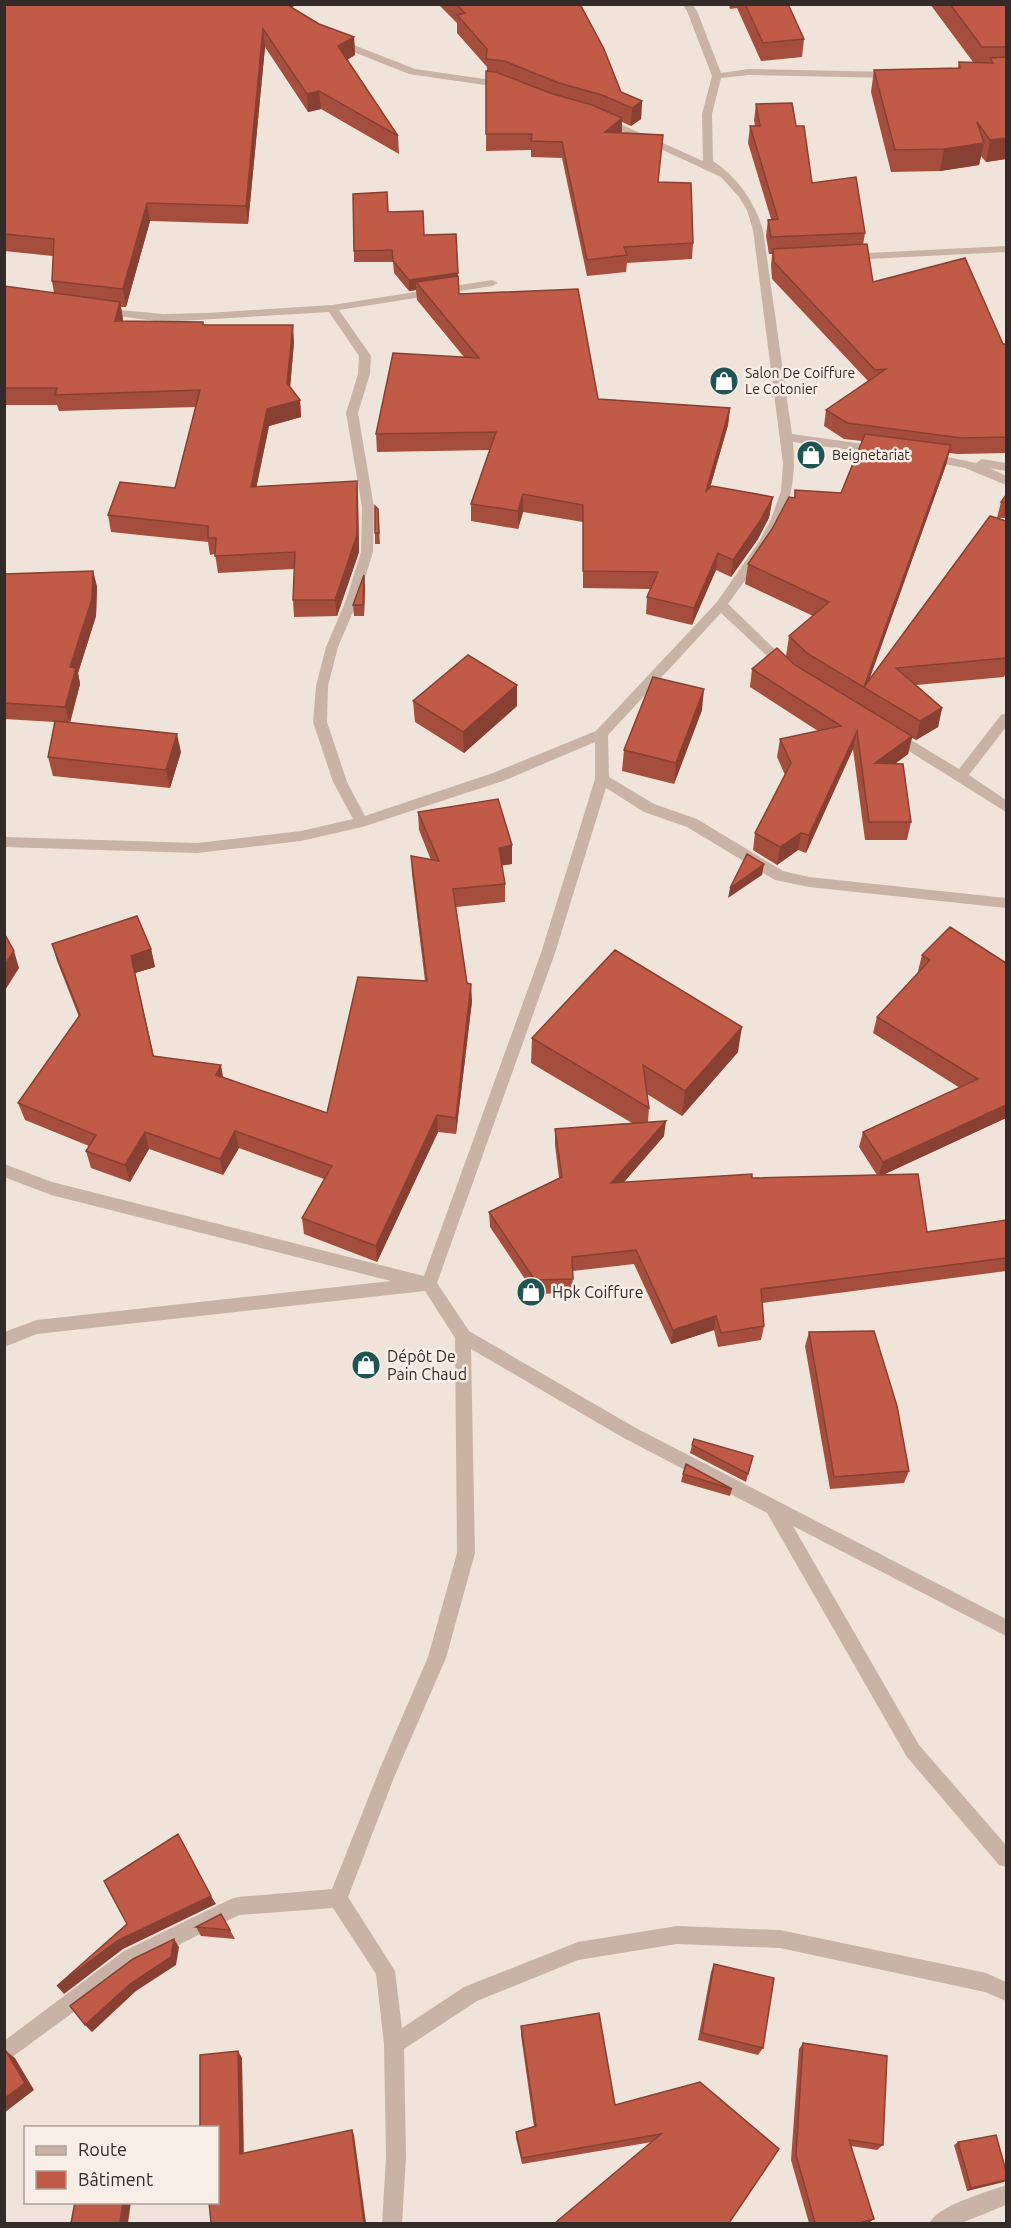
<svg xmlns="http://www.w3.org/2000/svg" width="1011" height="2228" font-family="Ubuntu,sans-serif">
	<style>
		.lines { fill: none; stroke-linecap: round; stroke-linejoin: round }
		.street { fill: #c8b3a6; fill-rule: evenodd }
		.wall { fill: #a64e3d }
		.shaded-wall { fill: #874032 }
		.building { fill: #c15b47; stroke: #874032; stroke-width: 1.5 }
		.labels { text-anchor: middle; stroke-width: 5; stroke-linejoin: round; paint-order: stroke }
		.far-poi-label { font-size: 14px; fill: #342a27; stroke: #f8eee6; text-anchor: start }
		.poi-label { font-size: 16px; fill: #342a27; stroke: #f8eee6; text-anchor: start }
	</style>
	<rect width="100%" height="100%" fill="#f0e4da"/>
	<g class="lines">
		<path class="street" d="M 682,4 L 692,4 L 697,11 L 721,73 L 749,69 L 894,72 L 899,75 L 894,78 L 749,75 L 721,78 L 712,114 L 713,161 C 737,177 754,200 763,230 L 792,434 L 878,446 L 884,450 L 878,454 L 793,442 C 800,514 767,549 728,604 L 791,665 L 790,668 L 780,668 L 721,613 L 608,735 L 609,777 L 654,804 L 697,819 L 783,871 L 809,877 L 1006,898 L 1006,908 L 809,887 L 775,880 L 687,827 L 644,812 L 606,788 L 555,953 L 437,1283 L 469,1331 L 634,1427 L 1006,1619 L 1006,1636 L 793,1526 L 919,1745 L 1006,1845 L 1006,1867 L 999,1865 L 907,1757 L 767,1513 L 622,1437 L 471,1349 L 475,1553 L 446,1658 L 395,1775 L 348,1897 L 395,1971 L 402,2028 L 464,1987 L 578,1942 L 677,1926 L 780,1930 L 986,1973 L 1006,1982 L 1006,2001 L 985,1992 L 780,1948 L 677,1944 L 578,1960 L 477,2001 L 404,2049 L 406,2157 L 402,2224 L 382,2224 L 386,2157 L 384,2044 L 376,1974 L 333,1908 L 239,1915 L 138,1965 L 4,2063 L 4,2041 L 124,1951 L 231,1899 L 238,1897 L 332,1889 L 381,1766 L 428,1657 L 457,1553 L 455,1338 L 425,1291 L 37,1334 L 4,1347 L 4,1332 L 37,1320 L 391,1281 L 51,1195 L 4,1177 L 4,1164 L 52,1182 L 424,1276 L 541,953 L 595,779 L 595,742 L 503,781 L 362,827 L 301,841 L 197,853 L 4,847 L 4,837 L 197,843 L 301,831 L 353,819 L 333,782 L 313,722 L 316,686 L 326,647 L 346,600 L 361,552 L 362,507 L 346,413 L 358,374 L 359,356 L 329,312 L 163,322 L 103,314 L 97,310 L 99,308 L 163,314 L 206,313 L 332,305 L 492,280 L 498,283 L 492,286 L 339,310 L 371,356 L 370,374 L 358,413 L 374,507 L 373,552 L 358,600 L 338,647 L 328,686 L 327,722 L 347,782 L 365,816 L 493,773 L 596,731 L 717,602 L 760,540 L 771,519 L 781,491 L 783,464 L 753,230 L 747,210 L 739,197 L 721,177 L 598,120 L 607,118 L 703,161 L 702,114 L 712,76 L 687,11 Z
			M 333,40 L 341,40 L 415,69 L 505,82 L 510,85 L 505,88 L 409,74 L 333,44 Z
			M 1006,246 L 1006,252 L 848,260 L 843,257 L 848,254 Z
			M 929,453 L 976,463 L 982,459 L 1006,463 L 1006,471 L 990,468 L 1006,476 L 1006,485 L 965,468 L 925,460 L 923,457 Z
			M 1006,713 L 1006,727 L 969,775 L 1006,800 L 1006,812 L 888,738 L 886,735 L 888,732 L 898,732 L 959,769 L 1001,715 Z
			M 1006,2185 L 1006,2205 L 959,2224 L 929,2224 C 936,2206 987,2192 1006,2185 Z"/>
	</g>
	<path class="wall" d="M 4,4 L 291,7 L 319,24 L 354,37 L 355,55 L 347,60 L 398,136 L 399,154 L 321,109 L 308,112 L 265,47 L 248,224 L 150,221 L 126,307 L 121,307 L 123,321 L 204,325 L 294,342 L 290,387 L 300,400 L 301,417 L 269,426 L 256,487 L 357,481 L 358,498 L 359,552 L 337,616 L 294,617 L 293,600 L 294,569 L 218,573 L 215,554 L 210,555 L 208,542 L 111,532 L 108,515 L 175,488 L 196,407 L 59,411 L 57,405 L 4,405 L 4,286 L 54,293 L 52,281 L 53,256 L 4,251 Z
		M 438,4 L 580,4 L 621,92 L 642,101 L 641,119 L 631,126 L 622,122 L 622,133 L 663,135 L 658,182 L 693,243 L 692,259 L 627,263 L 626,272 L 587,276 L 562,158 L 531,157 L 531,150 L 486,151 L 487,67 L 457,33 L 457,23 Z
		M 729,4 L 788,4 L 804,39 L 802,57 L 761,61 L 737,8 L 730,9 Z
		M 930,4 L 1006,4 L 1006,159 L 986,162 L 981,156 L 979,165 L 940,171 L 891,172 L 871,92 L 874,70 L 958,68 L 959,62 L 973,62 Z
		M 756,104 L 796,126 L 812,183 L 865,233 L 863,245 L 873,282 L 1003,344 L 1006,344 L 1006,453 L 958,454 L 949,453 L 946,465 L 869,679 L 997,518 L 1001,502 L 1006,495 L 1006,518 L 998,518 L 1006,521 L 1006,673 L 1004,677 L 916,685 L 942,708 L 938,727 L 916,740 L 912,738 L 908,754 L 895,764 L 911,822 L 907,840 L 865,840 L 853,749 L 806,853 L 798,850 L 777,865 L 753,850 L 755,833 L 785,775 L 777,757 L 780,739 L 818,731 L 750,687 L 752,669 L 797,666 L 786,656 L 789,636 L 813,616 L 745,584 L 748,564 L 794,498 L 795,490 L 841,493 L 862,441 L 844,439 L 824,426 L 826,410 L 868,381 L 772,279 L 771,265 L 772,254 L 769,254 L 766,236 L 768,220 L 771,219 L 748,143 L 750,126 L 755,126 L 754,120 Z
		M 388,212 L 424,235 L 456,234 L 459,294 L 598,399 L 730,408 L 728,425 L 710,488 L 770,514 L 758,539 L 731,577 L 716,570 L 692,625 L 646,614 L 647,597 L 650,589 L 583,588 L 583,522 L 523,512 L 518,529 L 471,521 L 471,504 L 490,450 L 377,452 L 376,434 L 464,357 L 417,300 L 416,290 L 409,291 L 394,273 L 393,262 L 354,262 L 354,251 Z
		M 378,509 L 380,544 L 375,544 L 375,533 Z
		M 93,571 L 97,587 L 96,616 L 78,673 L 80,684 L 70,722 L 181,752 L 170,788 L 53,776 L 48,757 L 55,722 L 4,719 L 4,574 Z
		M 365,586 L 364,616 L 354,616 L 353,605 Z
		M 517,685 L 517,706 L 464,753 L 415,722 L 413,701 Z
		M 702,710 L 674,784 L 622,771 L 624,750 Z
		M 418,812 L 512,845 L 512,864 L 502,865 L 505,884 L 505,902 L 456,907 L 467,983 L 472,1001 L 456,1134 L 438,1132 L 377,1262 L 304,1234 L 302,1218 L 324,1179 L 239,1148 L 223,1175 L 149,1149 L 130,1182 L 91,1168 L 86,1151 L 89,1146 L 25,1120 L 18,1103 L 79,1017 L 57,961 L 52,944 L 151,949 L 155,967 L 135,973 L 154,1056 L 223,1077 L 327,1113 L 425,981 L 412,874 L 411,856 L 431,860 L 419,830 Z
		M 950,927 L 1006,1118 L 883,1175 L 927,1232 L 1006,1220 L 1006,1271 L 762,1303 L 764,1326 L 761,1340 L 718,1347 L 714,1330 L 671,1344 L 634,1264 L 573,1271 L 572,1293 L 535,1294 L 490,1227 L 489,1212 L 559,1178 L 555,1145 L 555,1129 L 632,1123 L 531,1063 L 532,1038 L 738,1052 L 682,1116 L 647,1094 L 649,1108 L 648,1122 L 664,1136 L 624,1182 L 877,1175 L 859,1147 L 863,1132 L 960,1088 L 873,1033 L 877,1017 L 919,972 L 918,971 L 922,955 Z
		M 809,1332 L 909,1471 L 904,1483 L 830,1489 L 805,1346 Z
		M 692,1445 L 753,1456 L 746,1482 L 690,1453 Z
		M 683,1474 L 732,1489 L 730,1496 L 681,1482 Z
		M 221,1914 L 235,1939 L 201,1936 L 196,1927 Z
		M 714,1964 L 763,2048 L 758,2055 L 698,2040 L 711,1972 Z
		M 521,2026 L 615,2105 L 779,2149 L 652,2142 L 522,2164 L 516,2138 L 516,2132 L 534,2127 L 521,2035 Z
		M 803,2043 L 883,2145 L 877,2150 L 851,2146 L 874,2219 L 868,2223 L 809,2223 L 791,2160 L 799,2049 Z
		M 958,2142 L 1006,2171 L 1006,2180 L 967,2191 L 954,2145 Z"/>
	<path class="shaded-wall" d="M 286,4 L 300,4 L 287,9 Z
		M 263,29 L 265,47 L 248,224 L 246,206 Z
		M 354,37 L 355,55 L 340,64 L 338,46 Z
		M 319,91 L 321,109 L 308,112 L 307,94 Z
		M 642,101 L 641,119 L 631,126 L 632,108 Z
		M 622,118 L 622,134 L 605,132 Z
		M 1006,138 L 1006,159 L 986,162 L 990,140 Z
		M 984,143 L 979,165 L 940,171 L 944,149 Z
		M 147,203 L 150,221 L 126,307 L 123,289 Z
		M 458,273 L 458,284 L 416,282 L 416,290 L 409,291 L 409,280 Z
		M 120,302 L 123,319 L 118,338 L 115,321 Z
		M 293,325 L 294,342 L 289,400 L 287,383 Z
		M 300,400 L 301,417 L 269,426 L 253,504 L 251,487 L 267,409 Z
		M 730,408 L 728,425 L 704,508 L 706,491 Z
		M 951,445 L 946,465 L 866,689 L 864,687 Z
		M 357,481 L 358,498 L 359,552 L 337,616 L 335,600 Z
		M 523,494 L 523,512 L 518,529 L 518,511 Z
		M 773,497 L 769,518 L 758,539 L 731,577 L 733,560 Z
		M 718,553 L 716,570 L 692,625 L 694,608 Z
		M 93,571 L 97,587 L 96,616 L 78,673 L 80,684 L 70,723 L 65,707 L 70,667 Z
		M 364,575 L 365,586 L 364,616 L 363,605 Z
		M 517,685 L 517,706 L 464,753 L 463,732 Z
		M 704,689 L 702,710 L 674,784 L 676,763 Z
		M 942,708 L 938,727 L 916,740 L 920,721 Z
		M 857,731 L 853,749 L 806,853 L 809,835 Z
		M 177,734 L 181,752 L 170,788 L 166,770 Z
		M 912,736 L 908,754 L 871,781 L 875,763 Z
		M 801,833 L 798,850 L 777,865 L 780,847 Z
		M 512,845 L 512,864 L 499,866 L 499,848 Z
		M 764,864 L 762,875 L 728,898 L 730,888 Z
		M 151,949 L 155,967 L 135,973 L 157,1073 L 131,956 Z
		M 14,951 L 19,968 L 4,992 L 4,966 Z
		M 471,984 L 472,1001 L 456,1134 L 456,1118 Z
		M 742,1027 L 738,1052 L 682,1116 L 685,1091 Z
		M 221,1065 L 224,1082 L 216,1075 Z
		M 1006,1105 L 1006,1118 L 878,1177 L 883,1162 Z
		M 437,1115 L 438,1132 L 377,1262 L 376,1246 Z
		M 666,1121 L 664,1136 L 610,1198 L 611,1183 Z
		M 235,1131 L 239,1148 L 223,1175 L 220,1159 Z
		M 145,1132 L 149,1149 L 130,1182 L 125,1165 Z
		M 716,1316 L 714,1330 L 671,1344 L 673,1330 Z
		M 211,1896 L 216,1904 L 123,1949 L 64,1994 L 57,1986 L 117,1941 Z
		M 174,1939 L 179,1947 L 176,1965 L 136,1991 L 92,2032 L 85,2025 Z
		M 6,2051 L 15,2058 L 34,2090 L 4,2113 Z
		M 238,2051 L 242,2058 L 244,2158 L 240,2154 Z
		M 352,2130 L 354,2135 L 366,2223 L 364,2223 Z
		M 1006,2180 L 1004,2182 L 967,2191 L 971,2188 Z
		M 123,2202 L 131,2202 L 128,2223 L 120,2223 Z
		M 874,2219 L 868,2223 L 859,2223 Z"/>
	<path class="building" d="M 4,4 L 286,4 L 319,24 L 354,37 L 338,46 L 398,136 L 319,91 L 307,94 L 263,29 L 246,206 L 147,203 L 123,289 L 52,281 L 54,239 L 4,234 Z
		M 456,4 L 580,4 L 604,49 L 621,92 L 642,101 L 632,108 L 602,95 L 559,83 L 504,61 L 486,59 L 487,49 L 457,15 L 465,13 Z
		M 745,4 L 788,4 L 804,39 L 763,43 Z
		M 950,4 L 1006,4 L 1006,47 L 982,47 Z
		M 1006,57 L 1006,138 L 990,140 L 977,122 L 984,143 L 944,149 L 895,150 L 874,70 L 960,68 L 959,62 L 993,63 L 990,58 Z
		M 486,71 L 496,72 L 550,93 L 592,105 L 622,118 L 605,132 L 663,135 L 658,182 L 691,183 L 693,243 L 624,247 L 627,255 L 587,260 L 562,142 L 531,141 L 532,134 L 486,134 Z
		M 792,103 L 796,126 L 804,126 L 812,183 L 856,177 L 865,233 L 771,237 L 768,220 L 778,219 L 750,126 L 760,126 L 756,104 Z
		M 387,192 L 388,212 L 423,211 L 424,235 L 456,234 L 458,273 L 409,280 L 393,261 L 392,250 L 354,251 L 353,194 Z
		M 867,244 L 873,282 L 965,258 L 1003,344 L 1006,344 L 1006,437 L 962,438 L 847,423 L 826,410 L 886,369 L 875,370 L 774,262 L 773,249 Z
		M 458,276 L 459,294 L 578,289 L 598,399 L 730,408 L 706,491 L 712,486 L 773,497 L 760,521 L 733,560 L 718,553 L 694,608 L 647,597 L 658,572 L 583,571 L 583,505 L 523,494 L 518,511 L 471,504 L 496,432 L 376,434 L 393,353 L 479,358 L 416,282 Z
		M 4,286 L 120,302 L 115,321 L 203,322 L 203,325 L 293,325 L 287,383 L 300,400 L 267,409 L 251,487 L 357,481 L 357,535 L 335,600 L 293,600 L 295,552 L 215,556 L 216,538 L 208,538 L 208,526 L 108,515 L 120,482 L 175,488 L 200,390 L 55,395 L 57,388 L 4,388 Z
		M 865,434 L 951,445 L 864,687 L 990,516 L 1006,521 L 1006,658 L 896,668 L 942,708 L 920,721 L 808,654 L 789,636 L 829,602 L 748,564 L 772,529 L 789,497 L 795,498 L 795,490 L 841,493 Z
		M 1006,495 L 1006,502 L 1001,502 Z
		M 375,506 L 378,509 L 379,533 L 375,533 Z
		M 93,571 L 92,599 L 70,667 L 76,668 L 65,707 L 4,703 L 4,574 Z
		M 364,575 L 363,605 L 353,605 Z
		M 777,648 L 795,665 L 912,736 L 875,763 L 903,764 L 911,822 L 869,822 L 857,731 L 809,835 L 801,833 L 780,847 L 755,833 L 791,763 L 780,739 L 841,726 L 752,669 Z
		M 468,655 L 517,685 L 463,732 L 413,701 Z
		M 653,677 L 704,689 L 676,763 L 624,750 Z
		M 55,721 L 177,734 L 166,770 L 48,757 Z
		M 498,799 L 512,845 L 499,848 L 505,884 L 453,889 L 467,983 L 471,984 L 456,1118 L 437,1115 L 376,1246 L 302,1218 L 332,1166 L 235,1131 L 220,1159 L 145,1132 L 125,1165 L 86,1151 L 96,1135 L 18,1103 L 80,1015 L 52,944 L 137,916 L 151,949 L 131,956 L 153,1056 L 221,1065 L 216,1075 L 327,1113 L 358,977 L 427,981 L 411,856 L 439,861 L 418,812 Z
		M 747,854 L 764,864 L 730,888 Z
		M 950,927 L 1006,963 L 1006,1105 L 883,1162 L 863,1132 L 978,1079 L 877,1017 L 930,960 L 922,955 Z
		M 4,933 L 14,951 L 4,966 Z
		M 615,950 L 742,1027 L 685,1091 L 643,1065 L 649,1108 L 532,1038 Z
		M 666,1121 L 611,1183 L 752,1174 L 752,1178 L 918,1174 L 927,1232 L 1006,1220 L 1006,1258 L 761,1289 L 764,1326 L 721,1333 L 716,1316 L 673,1330 L 636,1250 L 572,1257 L 573,1279 L 535,1280 L 489,1212 L 562,1177 L 555,1129 Z
		M 874,1331 L 897,1406 L 909,1471 L 834,1477 L 809,1332 Z
		M 694,1439 L 753,1456 L 748,1474 L 692,1445 Z
		M 686,1464 L 732,1489 L 683,1474 Z
		M 178,1834 L 211,1896 L 117,1941 L 57,1986 L 127,1924 L 104,1881 Z
		M 221,1914 L 230,1930 L 196,1927 Z
		M 174,1939 L 171,1957 L 130,1984 L 85,2025 L 70,2006 L 133,1959 Z
		M 714,1964 L 774,1978 L 763,2048 L 702,2033 Z
		M 599,2013 L 615,2105 L 700,2082 L 779,2149 L 729,2223 L 555,2223 L 661,2134 L 522,2158 L 516,2132 L 536,2126 L 521,2026 Z
		M 803,2043 L 887,2056 L 883,2145 L 849,2140 L 874,2219 L 859,2223 L 815,2223 L 796,2155 Z
		M 4,2051 L 6,2051 L 25,2083 L 4,2099 Z
		M 238,2051 L 240,2154 L 352,2130 L 364,2223 L 211,2223 L 209,2202 L 218,2202 L 218,2127 L 200,2127 L 200,2055 Z
		M 996,2135 L 1006,2171 L 1006,2180 L 971,2188 L 958,2142 Z
		M 75,2202 L 123,2202 L 120,2223 L 71,2223 Z"/>
	<defs>
		<g id="shop-disc" transform="scale(1.5)"><circle r="9.5" fill="#1e5453" stroke="#f8eee6"/><path d="M-5-2.5h2.3a2.7 3.5 0 0 1 5.4 0H5L5.5 6h-11ZM-1.5-2.5h3a1.5 2.3 0 0 0-3 0Z" fill="#fff"/></g>
	</defs>
	<g fill-rule="evenodd">
		<use href="#shop-disc" x="724" y="381"/>
		<use href="#shop-disc" x="811" y="455"/>
		<use href="#shop-disc" x="531" y="1292"/>
		<use href="#shop-disc" x="366" y="1365"/>
	</g>
	<g class="labels">
		<g class="far-poi-label">
			<text x="745" y="378">Salon De Coiffure<tspan x="745" dy="16">Le Cotonier</tspan></text>
			<text x="832" y="460">Beignetariat</text>
		</g>
		<g class="poi-label">
			<text x="552" y="1298">Hpk Coiffure</text>
			<text x="387" y="1362">Dépôt De<tspan x="387" dy="18">Pain Chaud</tspan></text>
		</g>
	</g>
	<rect width="1011" height="2228" fill="none" stroke="#342a27" stroke-width="12"/>
	<rect x="24" y="2126" width="195" height="78" fill="#f8eee6" stroke="#aaa09a" stroke-width="1.5"/>
	<rect x="36" y="2146" width="30" height="9" fill="#c8b3a6" stroke="#aaa09a" stroke-width="1.5"/>
	<text x="78" y="2156" font-size="18" fill="#342a27">Route</text>
	<rect x="36" y="2171" width="30" height="18" fill="#c15b47" stroke="#aaa09a" stroke-width="1.5"/>
	<text x="78" y="2186" font-size="18" fill="#342a27">Bâtiment</text>
</svg>
